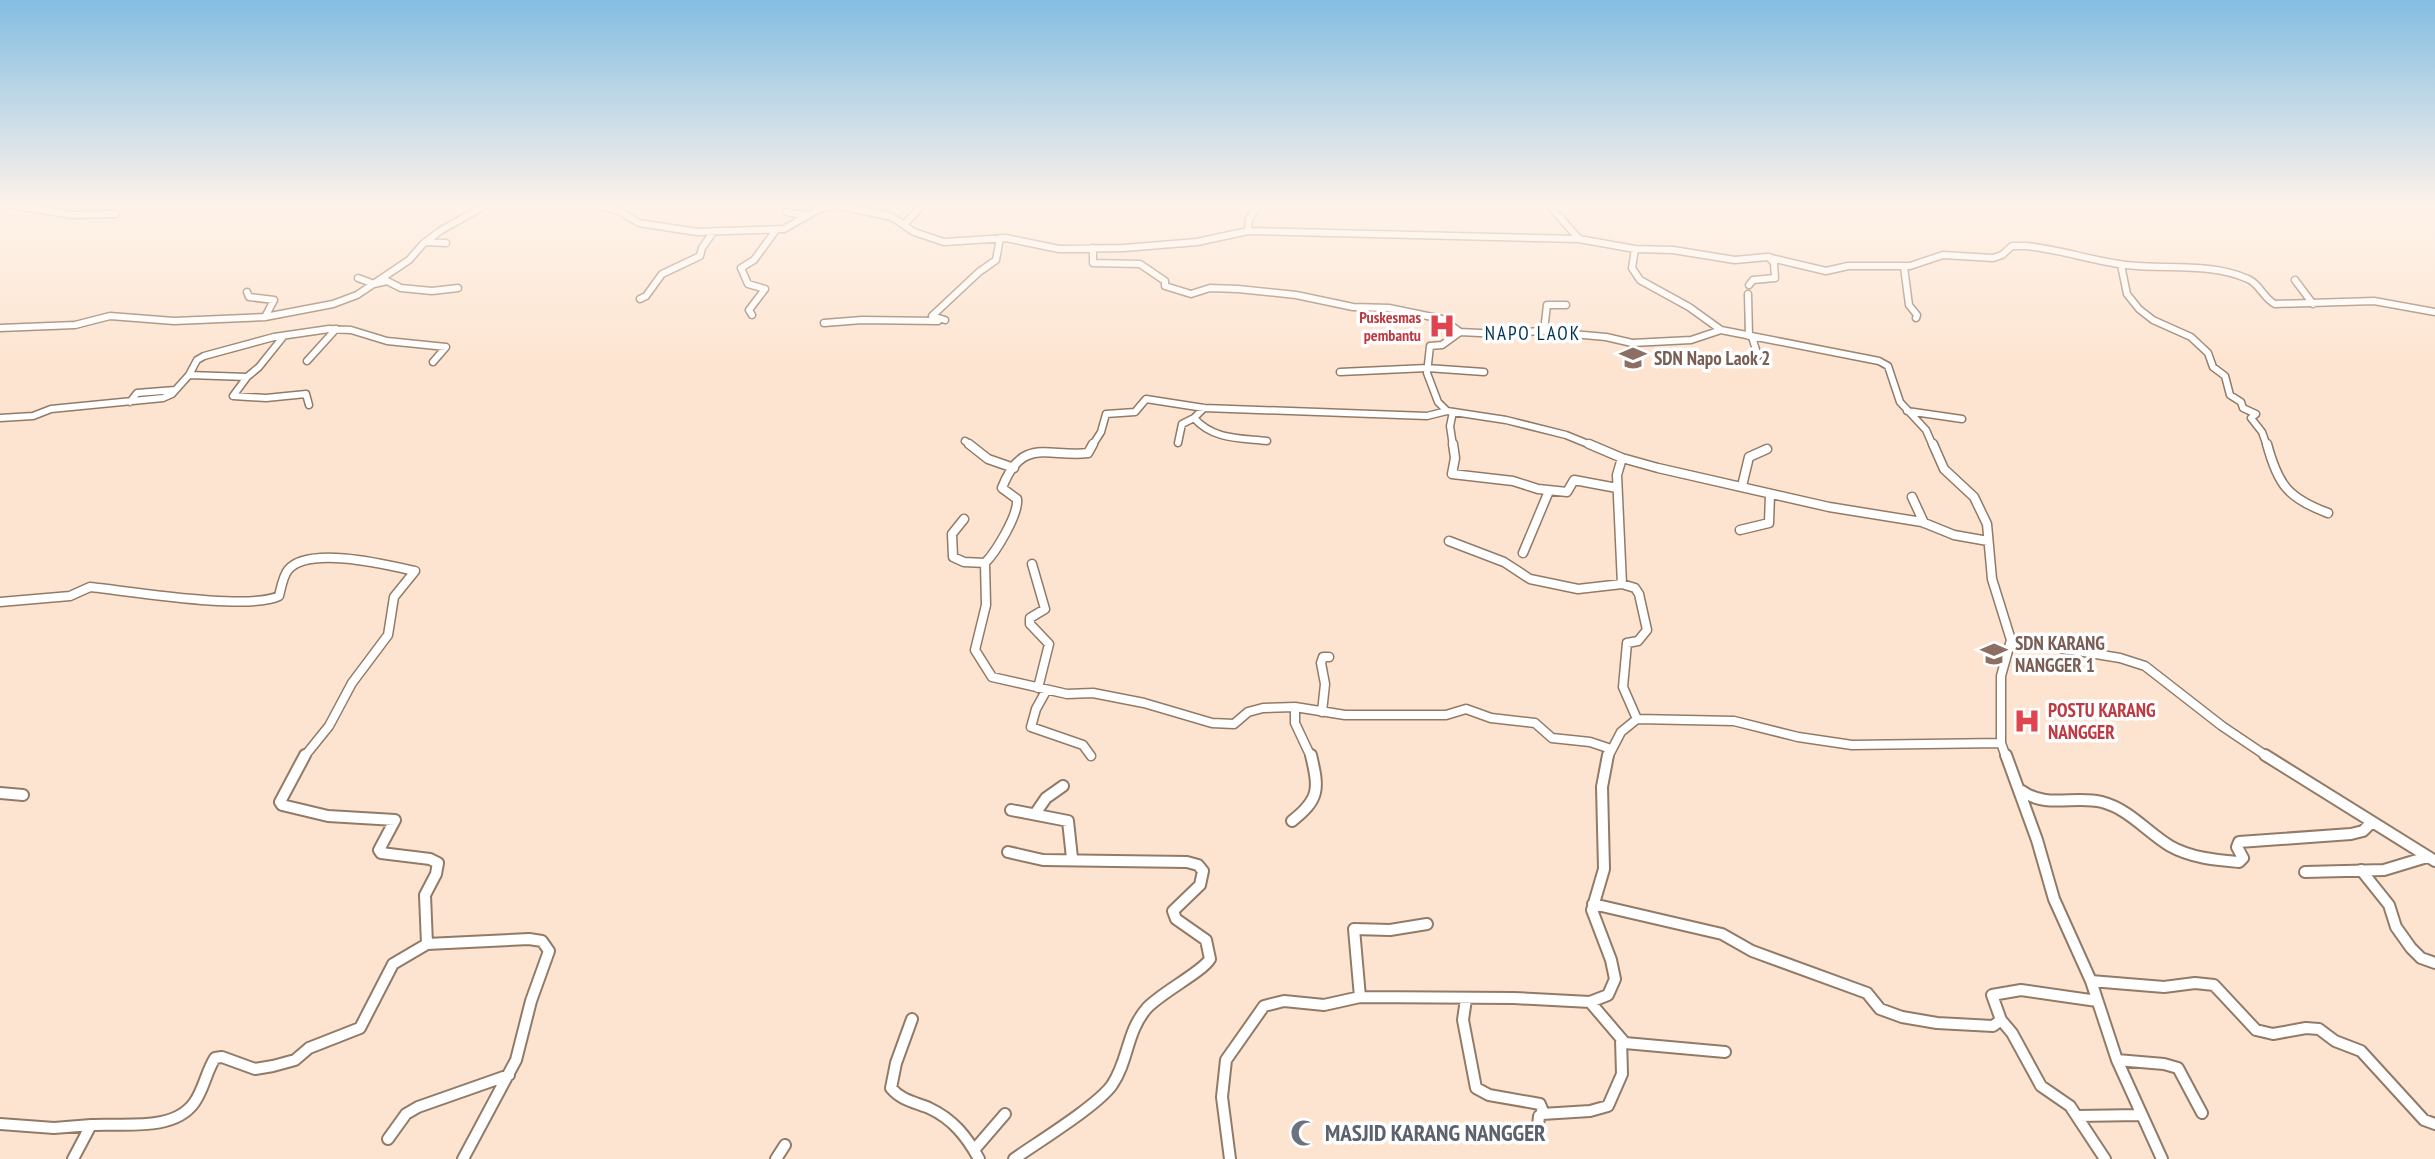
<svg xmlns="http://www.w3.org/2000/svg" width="2435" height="1159" font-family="'PT Sans Narrow',sans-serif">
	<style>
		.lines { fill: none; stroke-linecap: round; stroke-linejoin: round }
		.minor-far2-casing { stroke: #917b68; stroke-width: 9 }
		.minor-far1-casing { stroke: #917b68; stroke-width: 11 }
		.minor-casing { stroke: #917b68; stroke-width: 14 }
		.minor-far2 { stroke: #fff; stroke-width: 6 }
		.minor-far1 { stroke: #fff; stroke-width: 8 }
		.minor { stroke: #fff; stroke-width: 10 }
		.labels { text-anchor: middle; stroke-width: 7; stroke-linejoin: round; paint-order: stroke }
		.far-health-label { font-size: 16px; font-weight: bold; fill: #be3a42; stroke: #fff; text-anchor: end }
		.far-quarter-label { font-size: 19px; letter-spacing: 2px; fill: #003356; stroke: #fff }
		.education-label { font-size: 19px; font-weight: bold; fill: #785e54; stroke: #fff; text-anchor: start }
		.health-label { font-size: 19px; font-weight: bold; fill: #be3a42; stroke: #fff; text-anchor: start }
		.near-worship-label { font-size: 23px; font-weight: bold; fill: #5b616d; stroke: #fff; text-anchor: start }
	</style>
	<rect width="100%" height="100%" fill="#fde4d0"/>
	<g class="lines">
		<g class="minor-far2-casing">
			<path id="minor-far2" d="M 12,205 L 72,215 L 115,214
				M 596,205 L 619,211 L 639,223 L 697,232 L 784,229 L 819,209 L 836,205 L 892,217 L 914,232 L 944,242 L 1006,238 L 1059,249 L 1124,248 L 1197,242 L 1248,231 L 1579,239 L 1635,249 L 1673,250 L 1735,260 L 1767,257 L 1826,271 L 1848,266 L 1910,266 L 1943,255 L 1993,258 L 2002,255 L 2012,246 L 2026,246 C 2060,249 2092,261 2126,265 C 2166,270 2210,262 2248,279 C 2260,284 2263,298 2275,304 L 2374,301 L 2435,312
				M 1549,205 L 1579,239
				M 786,212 L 807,216
				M 904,225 L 922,205
				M 1248,231 L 1249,219 L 1259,205
				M 425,242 L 446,243
				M 1093,248 L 1093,263 L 1140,264 L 1165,281 L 1165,286 L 1191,294 L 1210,288 L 1238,289 L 1296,295 L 1353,307 L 1389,308 L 1442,319 L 1460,332
				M 1635,249 L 1632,268 L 1640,280 L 1689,307 L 1721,330 L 1879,361 L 1888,366 L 1900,402 L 1926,430 L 1933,446
				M 2121,265 L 2127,294 L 2139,309 L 2153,320 L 2191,337 L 2208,353 L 2213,367 L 2225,376 L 2230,395 L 2241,402 L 2243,408 L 2256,414 L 2251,418 L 2262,432 L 2267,446
				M 1904,267 L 1909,305 L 1917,315 L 1916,318
				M 358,278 L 374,284 L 387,281 L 401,288 L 432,291 L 458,288
				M 2295,280 L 2313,304
				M 1749,285 L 1753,280 L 1775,278 L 1774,263 L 1769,257
				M 247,292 L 249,297 L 274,300 L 265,317
				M 1748,294 L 1749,336
				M 640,299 L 646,296 L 662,274 L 700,256 L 702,248 L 714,231
				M 752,315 L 749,310 L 765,289 L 748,284 L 741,268 L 754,260 L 776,230
				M 945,320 L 932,316 L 979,272 L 996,260 L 1000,238
				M 824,323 L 862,320 L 938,321
				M 0,328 L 75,325 L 110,316 L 174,321 L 265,317 L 333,304 L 357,295 L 409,260 L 423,244 L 440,231 L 486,205
				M 1544,331 L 1547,305 L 1566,305
				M 1752,337 L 1758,356
				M 307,361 L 336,329
				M 1340,372 L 1427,368 L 1484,372
				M 189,375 L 197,360 L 204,356 L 274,337 L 329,329 L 351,330 L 387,341 L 446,347 L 433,362
				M 247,377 L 259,367 L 283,337
				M 130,402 L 137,393 L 175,390
				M 1907,411 L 1962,419
				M 1453,412 L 1450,426 L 1453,446
				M 0,418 L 33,416 L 51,409 L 163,398 L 172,394 L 189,375 L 247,377 L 233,396 L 266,398 L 306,394 L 309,405
				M 1194,418 C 1213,440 1241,438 1267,441
				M 965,441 L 972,446
				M 1178,443 L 1182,424 L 1194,418 L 1204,408
				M 1092,446 L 1101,432 L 1106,414 L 1135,412 L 1146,399 L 1204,408 L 1427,416 L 1447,411
				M 1593,446 L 1566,435 L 1506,420 L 1447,411 L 1438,402 L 1427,373 L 1430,346 L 1442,345 L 1460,332 L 1500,334 L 1539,331 L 1606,337 L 1632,343 L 1691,340 L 1721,330"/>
		</g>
		<g class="minor-far1-casing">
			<path id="minor-far1" d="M 969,444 L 988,459 L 1014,468
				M 1453,444 L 1455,458 L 1452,474 L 1513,481 L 1538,489 L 1567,492 L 1574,480 L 1617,488
				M 1589,444 L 1622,458 L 1658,468 L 1829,507 L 1922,522 L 1954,535 L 1988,541
				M 1933,444 L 1944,469 L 1974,497 L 1987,524 L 1992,579 L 2011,640 L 2001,676 L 2001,743 L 2006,757
				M 2267,444 C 2278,485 2288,498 2328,513
				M 1622,458 L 1617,475 L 1622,584
				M 1742,486 L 1749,457 L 1767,449
				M 1912,497 L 1924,523
				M 964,519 L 952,534 L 953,557 L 964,562 L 985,563 L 986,605 L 975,650 L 992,677 L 1067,694 L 1093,693 L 1144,703 L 1212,723 L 1234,724 L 1248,712 L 1263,708 L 1295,707 L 1345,715 L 1446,715 L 1466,709 L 1491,718 L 1535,723 L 1552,738 L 1590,742 L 1608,748
				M 1740,530 L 1769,523 L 1770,494
				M 1449,541 L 1504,562 L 1530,579 L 1578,589 L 1622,584 L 1635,588 L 1639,594 L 1647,630 L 1638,641 L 1627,643 L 1623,687 L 1637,719 L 1621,732 L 1608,757
				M 1523,553 L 1549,491
				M 985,563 C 996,552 1019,514 1017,499 L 1002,488 C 1022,435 1050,458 1088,453 L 1093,444
				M 1032,564 L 1045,609 L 1030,618 L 1030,624 L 1049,644 L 1038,688
				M 0,602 L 70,596 L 90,587 C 129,591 249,611 279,596 C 281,588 283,576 288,570 C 308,545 388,565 415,571 L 394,597 L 388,635 L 352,683 L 329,726 L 304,757
				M 2011,640 L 2120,658 L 2145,666 L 2222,726 L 2268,757
				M 1046,691 L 1036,709 L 1031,727 L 1083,745 L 1091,756
				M 1295,707 L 1295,723 L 1311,757
				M 1322,712 L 1325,684 L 1321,663 L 1323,657 L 1329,657
				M 1637,719 L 1734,721 L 1798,737 L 1852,745 L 2001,743"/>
		</g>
		<g class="minor-casing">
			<path id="minor" d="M 305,755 L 280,802 L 282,805 L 328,816 L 395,820 L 379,850 L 381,853 L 430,859 L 438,863 L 436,874 L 425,895 L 427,944 L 529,939 L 542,941 L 549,951 L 531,1001 L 516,1060 L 463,1159
				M 2006,755 L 2037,840 L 2054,899 L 2091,981 L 2117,1060 L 2162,1159
				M 2265,755 L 2435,861
				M 2022,791 C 2047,809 2074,795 2102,802 C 2129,809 2147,832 2170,846 C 2191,858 2216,860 2239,862 L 2243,858 L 2237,847 L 2239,842 L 2351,834 L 2363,831 L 2370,824
				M 0,793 L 23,795
				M 1011,810 L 1068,821 L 1072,858
				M 1035,814 L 1046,798 L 1063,786
				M 1292,821 C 1320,799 1319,789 1311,755
				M 1008,852 L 1043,860 L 1187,862 L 1198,865 L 1203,871 L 1200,885 L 1173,911 L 1176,919 L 1206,940 L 1210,959 C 1202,972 1162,992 1147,1008 C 1126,1032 1129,1060 1112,1085 C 1097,1106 1038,1142 1014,1159
				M 2361,870 L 2389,905 L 2396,927 L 2411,948 L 2421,958 L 2435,963
				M 2305,872 L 2384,870 L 2427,857
				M 1593,904 L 1722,934 L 1752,951 L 1867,993 L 1880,1009 L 1902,1017 L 1937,1023 L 1993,1026 L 2001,1020 L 1992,995 L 2021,990 L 2097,1001
				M 2091,981 L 2164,987 L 2195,983 L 2214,985 L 2256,1030 L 2273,1034 L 2306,1028 L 2319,1029 L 2335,1041 L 2361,1051 L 2424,1120 L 2435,1124
				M 1360,997 L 1354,929 L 1390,930 L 1427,924
				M 1466,999 L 1463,1020 L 1476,1088 L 1489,1095 L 1540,1104 L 1544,1114
				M 1590,1002 L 1625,1043 L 1725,1052
				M 912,1019 L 896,1063 L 891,1088 C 902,1101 915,1102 929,1108 C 953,1119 967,1137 979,1159
				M 2001,1020 L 2012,1033 L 2041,1086 L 2070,1106 L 2105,1159
				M 2117,1060 L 2164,1064 L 2178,1068 L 2202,1113
				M 2077,1116 L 2140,1115
				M 0,1124 L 54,1128 L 91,1125
				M 1537,1136 L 1539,1116 L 1542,1114 L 1590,1111 L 1608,1106 L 1622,1074 L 1621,1039
				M 388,1139 L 406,1114 L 418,1107 L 509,1075
				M 974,1150 L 1005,1114
				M 73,1159 L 91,1125 C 123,1123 173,1132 194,1103 C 204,1089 206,1072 215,1058 L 222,1057 L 255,1069 L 273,1066 L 295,1060 L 309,1048 L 360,1028 L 393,964 L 427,944
				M 776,1159 L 785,1145
				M 1230,1159 L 1222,1097 L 1226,1060 L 1264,1006 L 1284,1001 L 1324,1005 L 1360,997 L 1514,998 L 1590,1002 L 1608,995 L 1615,979 L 1611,960 L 1592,910 L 1604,869 L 1602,787 L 1608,755"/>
		</g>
		<use href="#minor-far2" class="minor-far2"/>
		<use href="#minor-far1" class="minor-far1"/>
		<use href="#minor" class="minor"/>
	</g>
	<linearGradient id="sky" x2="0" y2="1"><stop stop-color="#83bee2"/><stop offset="0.56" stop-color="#fef3ea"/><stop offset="1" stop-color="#fef3ea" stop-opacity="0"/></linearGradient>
	<rect width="2435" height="367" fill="url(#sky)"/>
	<defs>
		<g id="hospital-bare" transform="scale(2.1)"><path d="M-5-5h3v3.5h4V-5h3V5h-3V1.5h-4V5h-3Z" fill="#e0444e" stroke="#fff" stroke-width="2.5" paint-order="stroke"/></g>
		<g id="school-bare" transform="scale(2.1)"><path d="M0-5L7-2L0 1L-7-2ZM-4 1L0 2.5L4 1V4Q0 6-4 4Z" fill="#8d6e63" stroke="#fff" stroke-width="2.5" paint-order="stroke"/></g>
		<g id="mosque-bare" transform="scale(2.1)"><path d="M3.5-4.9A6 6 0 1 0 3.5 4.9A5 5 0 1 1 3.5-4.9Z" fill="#6b7280" stroke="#fff" stroke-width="2.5" paint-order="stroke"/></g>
	</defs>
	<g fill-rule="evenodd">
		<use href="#hospital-bare" x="1442" y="326"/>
		<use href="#school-bare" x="1633" y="358"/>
		<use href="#school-bare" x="1994" y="654"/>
		<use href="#hospital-bare" x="2027" y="721"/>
		<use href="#mosque-bare" x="1304" y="1133"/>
	</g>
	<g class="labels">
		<g class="far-health-label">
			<text x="1421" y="323">Puskesmas<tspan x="1421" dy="18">pembantu</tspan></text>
		</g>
		<g class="far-quarter-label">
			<text x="1533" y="340">NAPO LAOK</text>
		</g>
		<g class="education-label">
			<text x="1654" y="365">SDN Napo Laok 2</text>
			<text x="2015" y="650">SDN KARANG<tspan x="2015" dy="22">NANGGER 1</tspan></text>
		</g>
		<g class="health-label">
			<text x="2048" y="717">POSTU KARANG<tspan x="2048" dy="22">NANGGER</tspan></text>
		</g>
		<g class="near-worship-label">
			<text x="1325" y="1141">MASJID KARANG NANGGER</text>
		</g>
	</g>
</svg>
